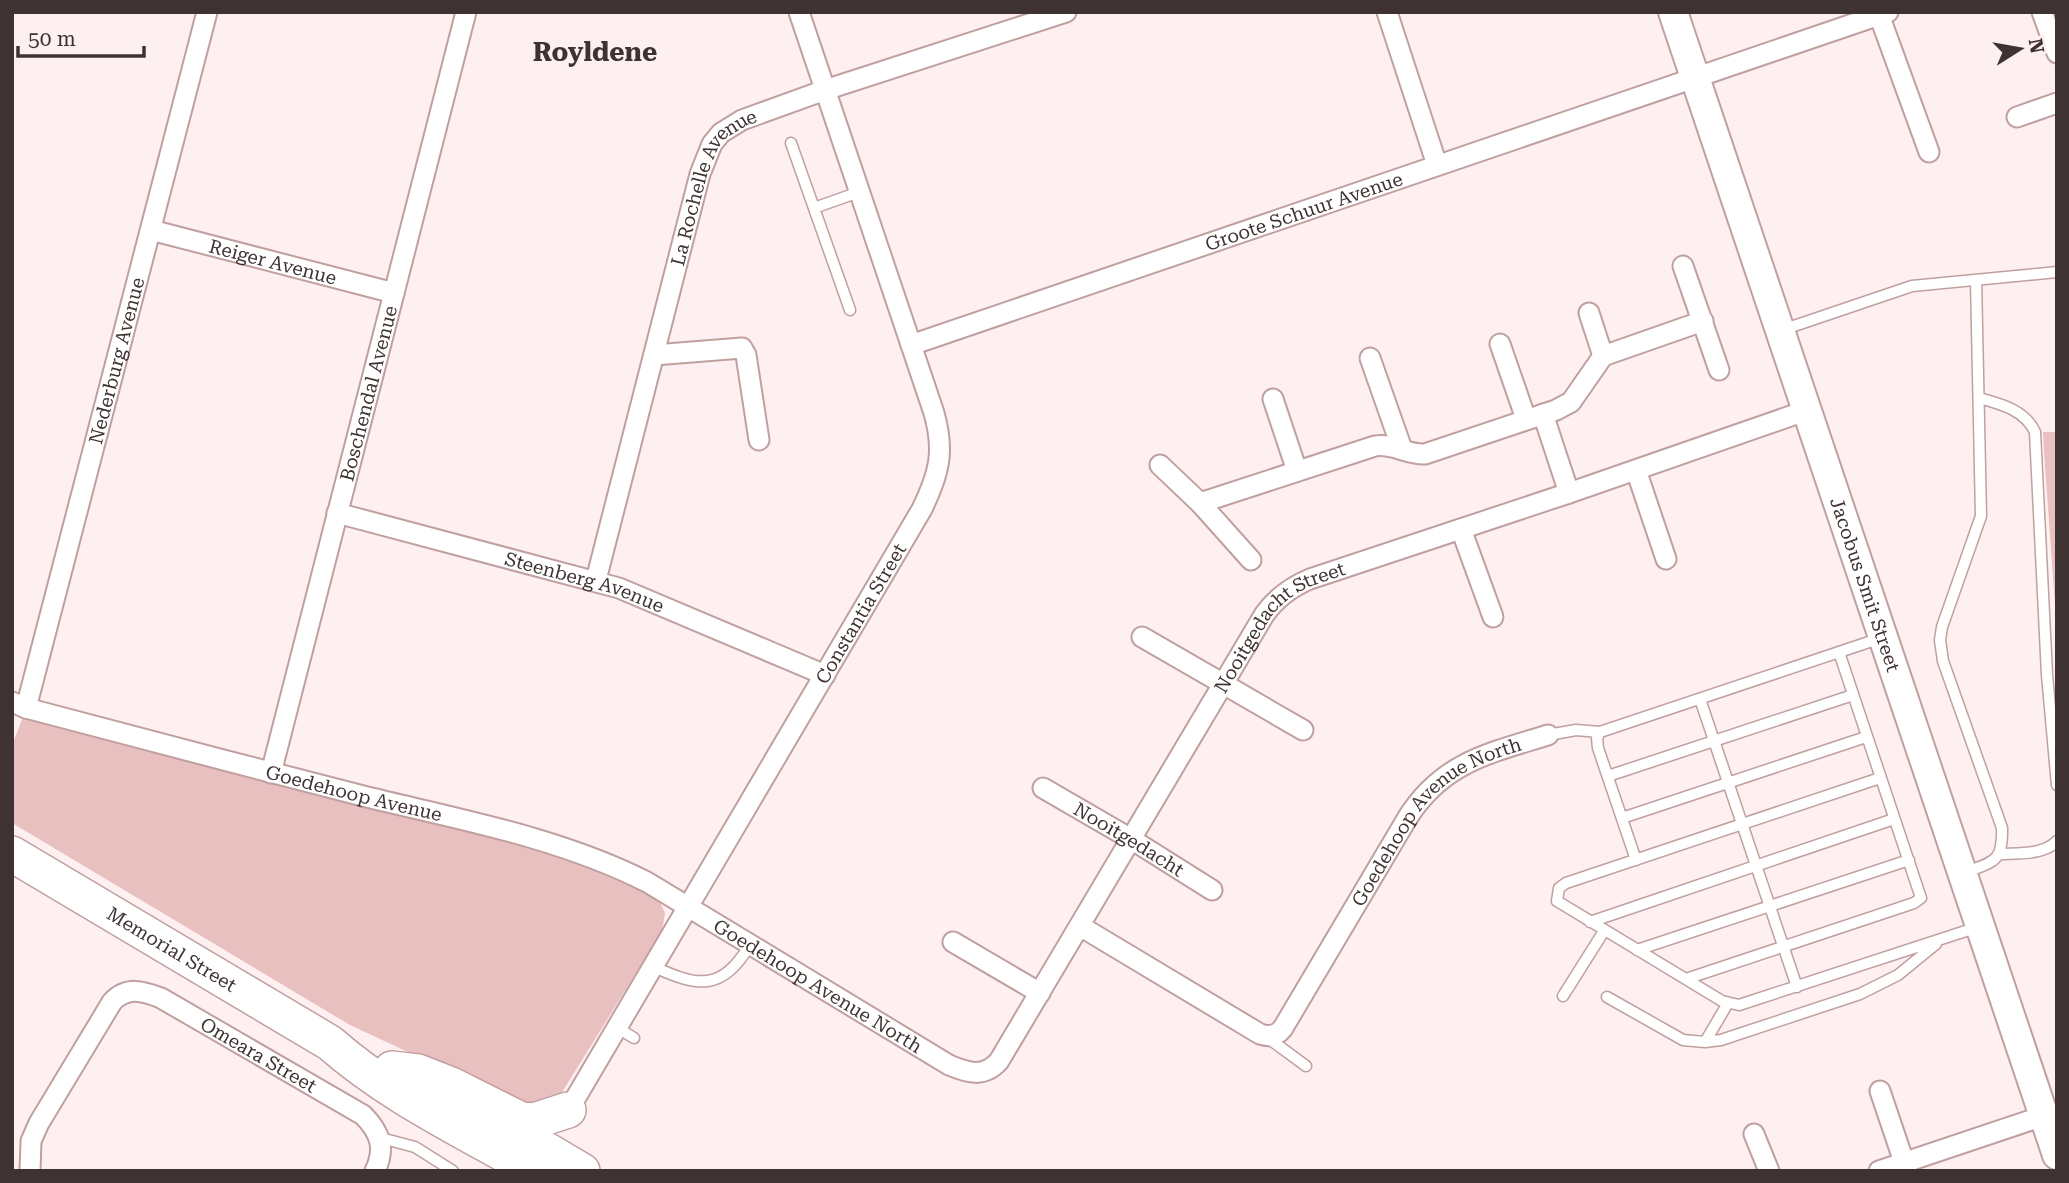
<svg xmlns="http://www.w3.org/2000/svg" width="2069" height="1183" font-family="'Roboto Serif',serif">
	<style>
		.green { fill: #e8c0bf }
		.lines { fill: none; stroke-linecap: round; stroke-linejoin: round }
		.lane-casing { stroke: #c0a09f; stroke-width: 13 }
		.street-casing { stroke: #c0a09f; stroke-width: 23 }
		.secondary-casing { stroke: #c0a09f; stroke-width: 32 }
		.highway-casing { stroke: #c0a09f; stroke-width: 38 }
		.lane { stroke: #fff; stroke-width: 10 }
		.street { stroke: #fff; stroke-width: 19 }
		.secondary { stroke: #fff; stroke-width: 28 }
		.highway { stroke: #fff; stroke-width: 35 }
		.labels { text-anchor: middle; stroke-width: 6; stroke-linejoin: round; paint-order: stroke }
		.street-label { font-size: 19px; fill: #3f3232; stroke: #fef0f0 }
		.district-label { font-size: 26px; font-weight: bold; fill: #3f3232; stroke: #fef0f0 }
	</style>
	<rect width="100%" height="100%" fill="#fef0f0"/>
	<path class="green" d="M 2043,432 L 2057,432 L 2057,633 L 2044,452 Z
		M 23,717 L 336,796 L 588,864 L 658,898 L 665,913 L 662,931 L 561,1094 L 537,1108 L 502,1096 L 350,1025 L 12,823 L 12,745 Z"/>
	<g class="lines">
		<g class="lane-casing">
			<path id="lane" d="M 791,143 L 850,310
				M 814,208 L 859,192
				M 1782,330 L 1912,286 L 2057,272
				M 1979,398 C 2001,404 2025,410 2035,432 L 2047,675 L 2057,785
				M 1700,699 L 1797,987
				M 1600,732 L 1597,738 L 1598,748 L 1636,860
				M 1548,735 L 1576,730 L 1600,732 L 1881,638
				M 1608,776 L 1853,695
				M 1880,778 L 1566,883 L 1559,888 L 1557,901 L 1722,1001 L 1739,1005 L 1978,927
				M 1622,818 L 1866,737
				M 2000,854 C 2018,853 2044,855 2057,841
				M 1964,873 C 1994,861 2003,863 2002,828 L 1943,661 L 1940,640 L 1942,627 L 1981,516 L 1976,280
				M 1590,922 L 1894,819
				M 1637,950 L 1909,860
				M 652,966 C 698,987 721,992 750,945
				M 1686,979 L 1914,903 L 1921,898 L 1839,652
				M 1563,996 L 1604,931
				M 1607,997 L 1683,1040 L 1705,1042 L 1721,1040 L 1860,994 L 1898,975 L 1936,944
				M 616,1027 L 634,1038
				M 1268,1038 L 1306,1066
				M 1705,1042 L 1728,1003
				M 381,1138 L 415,1147 L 453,1171"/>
		</g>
		<g class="street-casing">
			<g id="street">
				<path d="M 1387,12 L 1437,165"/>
				<path d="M 1878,12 L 1929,152"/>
				<path d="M 2042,12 L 2057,53"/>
				<path d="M 2017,117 L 2057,103"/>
				<path id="s1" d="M 151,230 L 394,293"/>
				<path d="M 1683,266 L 1719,370"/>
				<path d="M 1589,313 L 1603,356"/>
				<path d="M 1500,344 L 1526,419"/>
				<path id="s2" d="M 911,345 L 1888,12"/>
				<path d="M 654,355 L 742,348 L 746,355 L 759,440"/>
				<path d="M 1370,358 L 1402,449"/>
				<path d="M 1273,399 L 1297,471"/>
				<path d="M 1543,414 L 1569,493"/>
				<path d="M 1160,465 L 1200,503 L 1251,560"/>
				<path d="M 1636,470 L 1666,559"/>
				<path d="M 1200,503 L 1375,446 C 1393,443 1407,455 1425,454 L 1556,410 L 1571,402 L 1603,356 L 1703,321"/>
				<path id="s3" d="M 337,513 L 619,588 L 825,675"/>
				<path d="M 1461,529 L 1493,617"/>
				<path id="s4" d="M 596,580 L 700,174 L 712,144 L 721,133 L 742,120 L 825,90 L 1066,12"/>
				<path d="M 1142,637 L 1303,730"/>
				<path id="s5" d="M 12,702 L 26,708 C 140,738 253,768 367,797 C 462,820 560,838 647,882 L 949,1065 C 968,1073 984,1078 999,1061 L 1264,615 C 1276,598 1291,587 1310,579 L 1569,493 L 1805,411"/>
				<path id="s6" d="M 26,708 L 207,12"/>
				<path id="s7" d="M 271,773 L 466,12"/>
				<path id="s8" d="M 1043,788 L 1131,839 L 1212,890"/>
				<path id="s9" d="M 1080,926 L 1260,1034 C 1269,1037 1277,1036 1283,1028 L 1408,817 C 1443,762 1490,753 1548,735"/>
				<path d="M 953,942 L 1040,993"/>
				<path d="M 1880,1091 L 1907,1171"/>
				<path id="s10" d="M 565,1116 L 922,509 C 939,474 945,452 934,413 L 799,12"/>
				<path d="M 1754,1134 L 1769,1171"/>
				<path id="s11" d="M 30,1171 L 31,1141 L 39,1123 L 112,1002 C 127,986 143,991 161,998 L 363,1115 C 380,1132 386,1148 375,1171"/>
				<path d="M 1879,1171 L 2043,1116"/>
			</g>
		</g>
		<g class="secondary-casing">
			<g id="secondary">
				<path id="s12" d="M 1673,12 L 2057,1155"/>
			</g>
		</g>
		<g class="highway-casing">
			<g id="highway">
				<path id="s13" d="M 12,854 L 330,1043 C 390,1096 465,1131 534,1171"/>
				<path d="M 392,1069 L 418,1072 L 451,1085 L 521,1120 L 534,1121 L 568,1110"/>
				<path d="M 442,1094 L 499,1122 L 582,1171"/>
			</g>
		</g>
		<use href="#lane" class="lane"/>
		<use href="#street" class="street"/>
		<use href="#secondary" class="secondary"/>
		<use href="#highway" class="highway"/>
	</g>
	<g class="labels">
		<g class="street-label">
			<text dy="7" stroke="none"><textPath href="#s4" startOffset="415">La Rochelle Avenue</textPath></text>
			<text dy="7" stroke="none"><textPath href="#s2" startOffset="415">Groote Schuur Avenue</textPath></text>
			<text dy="7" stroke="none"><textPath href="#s1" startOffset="126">Reiger Avenue</textPath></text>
			<text dy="7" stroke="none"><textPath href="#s6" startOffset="359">Nederburg Avenue</textPath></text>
			<text dy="7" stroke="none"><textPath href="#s7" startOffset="392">Boschendal Avenue</textPath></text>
			<text dy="7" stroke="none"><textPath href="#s3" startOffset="257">Steenberg Avenue</textPath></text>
			<text dy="7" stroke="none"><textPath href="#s12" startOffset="604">Jacobus Smit Street</textPath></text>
			<text dy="7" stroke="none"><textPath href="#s10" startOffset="583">Constantia Street</textPath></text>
			<text dy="7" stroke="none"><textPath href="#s5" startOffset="1591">Nooitgedacht Street</textPath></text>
			<text dy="7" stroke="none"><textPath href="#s5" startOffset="354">Goedehoop Avenue</textPath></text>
			<text dy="7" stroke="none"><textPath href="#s9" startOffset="499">Goedehoop Avenue North</textPath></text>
			<text dy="7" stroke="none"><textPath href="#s8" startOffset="100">Nooitgedacht</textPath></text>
			<text dy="7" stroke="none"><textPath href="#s13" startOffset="186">Memorial Street</textPath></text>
			<text dy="7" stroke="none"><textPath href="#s5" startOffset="861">Goedehoop Avenue North</textPath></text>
			<text dy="7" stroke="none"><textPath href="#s11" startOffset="357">Omeara Street</textPath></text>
		</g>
		<g class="district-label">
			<text x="595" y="61">Royldene</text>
		</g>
	</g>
	<rect width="2069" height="1183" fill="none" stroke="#3f3232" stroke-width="28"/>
	<g transform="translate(2020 49) rotate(79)" stroke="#fef0f0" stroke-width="5" paint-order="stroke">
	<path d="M0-5L12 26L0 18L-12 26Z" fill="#3f3232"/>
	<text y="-10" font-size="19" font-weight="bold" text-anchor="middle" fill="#3f3232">N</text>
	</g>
	<path d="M18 46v10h126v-10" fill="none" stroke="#3f3232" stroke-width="3.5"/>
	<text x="28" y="46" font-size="21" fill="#3f3232" stroke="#fef0f0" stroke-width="5" paint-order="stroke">50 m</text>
</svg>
